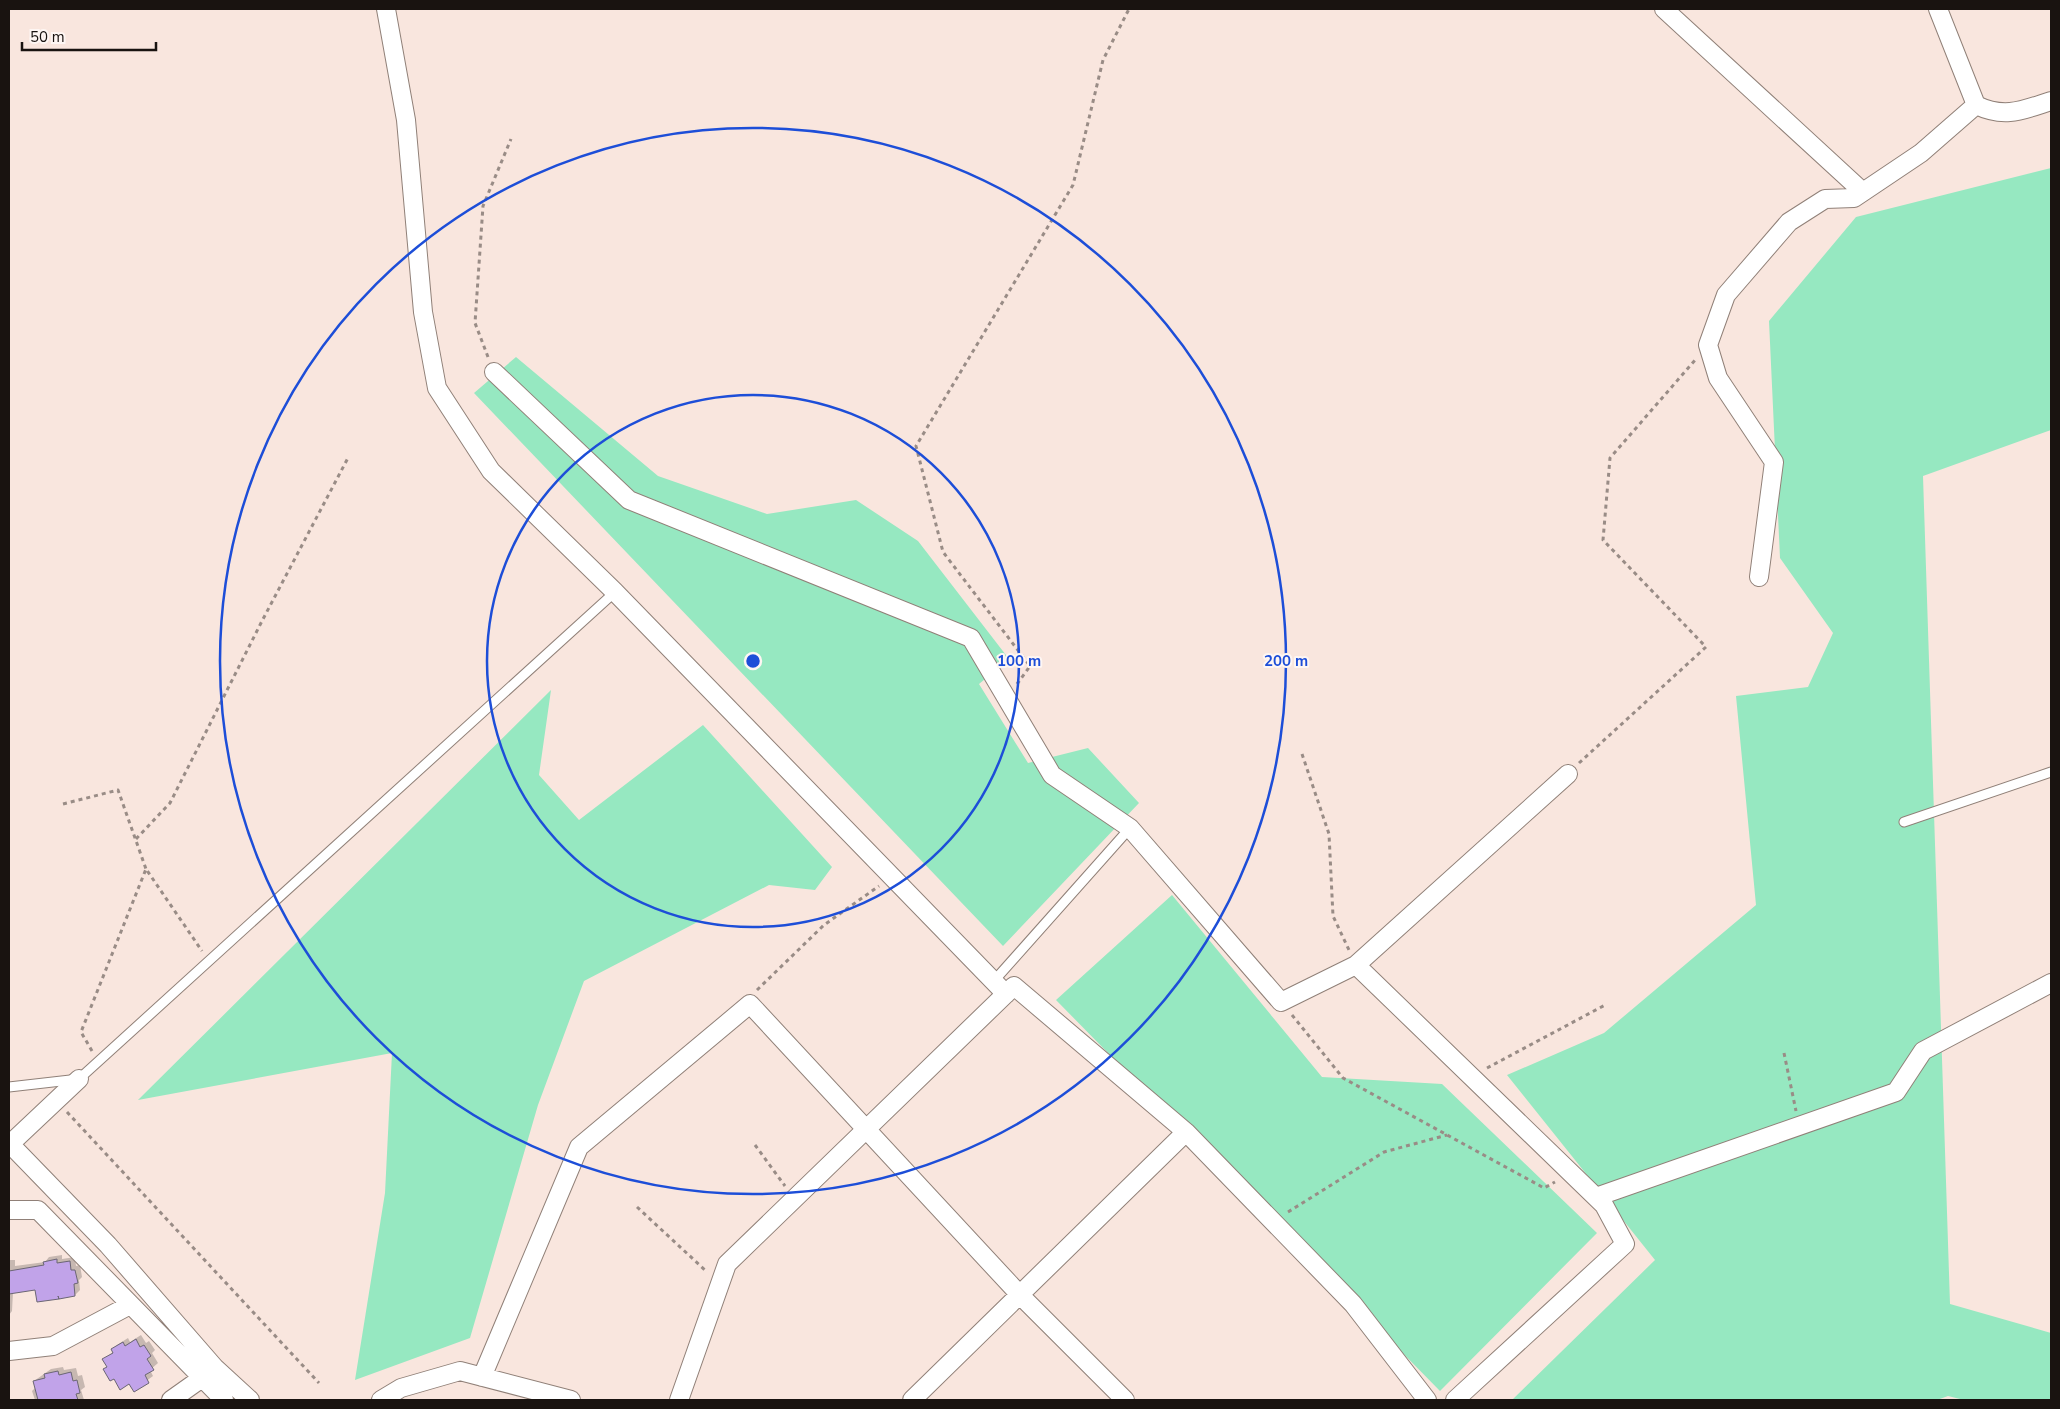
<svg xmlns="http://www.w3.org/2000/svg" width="2060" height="1409" font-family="'Nunito Sans',sans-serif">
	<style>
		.grass { fill: #96e8c1 }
		.shadow { fill: #0003 }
		.building { fill: #c1a3e9; stroke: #6b6674 }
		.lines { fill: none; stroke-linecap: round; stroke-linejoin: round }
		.service-casing { stroke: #908078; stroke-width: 11 }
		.minor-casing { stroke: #908078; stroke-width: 20 }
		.path { stroke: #998c86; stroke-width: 3; stroke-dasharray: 4 4; stroke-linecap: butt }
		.service { stroke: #fff; stroke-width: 9 }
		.minor { stroke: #fff; stroke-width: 18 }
		.ring { fill: none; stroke: #1d4ed8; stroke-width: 2.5 }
		.centre { fill: #1d4ed8; stroke: #fef6f3; stroke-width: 2.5 }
		.ring-label { font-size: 15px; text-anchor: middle; font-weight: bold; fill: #1d4ed8; stroke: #fef6f3; stroke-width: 4; stroke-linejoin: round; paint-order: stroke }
	</style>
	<rect width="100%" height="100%" fill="#f9e6de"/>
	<path class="grass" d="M 2051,168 L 2051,430 L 1923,476 L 1950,1304 L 2051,1333 L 2051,1400 L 1964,1400 L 1948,1396 L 1937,1400 L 1512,1400 L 1655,1260 L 1507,1075 L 1604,1033 L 1756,905 L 1736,696 L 1808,687 L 1833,633 L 1780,558 L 1769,321 L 1856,217 Z
		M 516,357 L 658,476 L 767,514 L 856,500 L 918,541 L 1009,659 L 979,684 L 1028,763 L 1088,748 L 1139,803 L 1003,946 L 474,393 Z
		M 551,690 L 539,775 L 579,820 L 703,725 L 832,867 L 815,890 L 769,885 L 584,981 L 538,1105 L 470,1338 L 355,1380 L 385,1193 L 392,1053 L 138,1100 Z
		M 1172,895 L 1322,1077 L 1442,1084 L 1597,1233 L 1440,1391 L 1056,1000 Z"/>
	<path class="shadow" d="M 62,1255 L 62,1259 L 75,1257 L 76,1266 L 80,1265 L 82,1277 L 79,1280 L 80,1290 L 75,1295 L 36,1289 L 13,1292 L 12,1311 L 9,1315 L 9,1260 L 15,1260 L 15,1266 L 45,1262 L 49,1257 Z
		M 141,1335 L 146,1343 L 149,1341 L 155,1350 L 152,1353 L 158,1363 L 150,1370 L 153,1376 L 134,1390 L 130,1382 L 114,1377 L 105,1369 L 108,1366 L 103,1360 L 113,1352 L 112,1350 L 117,1345 L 128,1338 L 130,1342 Z
		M 63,1367 L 64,1370 L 76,1368 L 78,1376 L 82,1375 L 85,1387 L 81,1390 L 84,1400 L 35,1400 L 32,1391 L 36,1387 L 34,1381 L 51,1369 Z"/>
	<path class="building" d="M 57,1259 L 57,1263 L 70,1261 L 71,1270 L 75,1270 L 78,1283 L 74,1284 L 75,1296 L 59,1299 L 58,1296 L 59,1299 L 37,1302 L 35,1290 L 9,1294 L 9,1271 L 44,1265 L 43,1262 Z
		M 136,1339 L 140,1347 L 144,1345 L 151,1356 L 147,1359 L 154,1370 L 145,1375 L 149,1383 L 134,1392 L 129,1384 L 120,1390 L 114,1379 L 110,1381 L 103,1369 L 107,1367 L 102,1359 L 113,1353 L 111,1349 L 123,1342 L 125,1346 Z
		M 58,1371 L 59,1375 L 71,1372 L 73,1381 L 77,1380 L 80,1393 L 76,1394 L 78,1400 L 38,1400 L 33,1381 L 45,1378 L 44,1374 Z"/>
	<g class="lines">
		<g class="service-casing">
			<path id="service" d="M 1904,822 L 2051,772
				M 993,982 L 1130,828
				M 9,1087 L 79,1079 L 615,592"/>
		</g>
		<g class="minor-casing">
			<path id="minor" d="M 386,9 L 406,120 L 423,312 L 437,388 L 491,471 L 615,592 L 1006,994
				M 1664,9 L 1863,192
				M 1938,9 L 1976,105 C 2005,119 2023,110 2051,101
				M 494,372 L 629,500 L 971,638 L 1052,775 L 1130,828 L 1281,1002 L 1356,965
				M 1759,577 L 1774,462 L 1718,378 L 1708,345 L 1726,295 L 1789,222 L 1825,199 L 1854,198 L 1921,153 L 1976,105
				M 10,1144 L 108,1245 L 215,1368 L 250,1400
				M 9,1145 L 79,1079
				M 1596,1197 L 1896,1092 L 1923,1051 L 2051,983
				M 9,1210 L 38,1210 L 224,1400
				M 9,1351 L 53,1346 L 130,1305
				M 482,1377 L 579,1147 L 750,1004 L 1020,1295 L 1125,1400
				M 171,1400 L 202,1378
				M 381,1400 L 401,1388 L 460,1371 L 571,1400
				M 679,1400 L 727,1264 L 1014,986 L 1186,1132 L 1353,1304 L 1427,1400
				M 912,1400 L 1186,1132
				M 1455,1400 L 1625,1244 L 1604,1205 L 1356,965 L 1568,774"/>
		</g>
		<path class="path" d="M 488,357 L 475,323 L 483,206 L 511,139
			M 1017,684 L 1030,666 L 943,552 L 916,446 L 1073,185 L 1103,60 L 1129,9
			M 1302,754 L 1329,834 L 1333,916 L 1349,950
			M 1579,763 L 1706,647 L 1603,540 L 1610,458 L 1696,359
			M 63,804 L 118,790 L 146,869
			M 136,839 L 170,803 L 262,621 L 349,456
			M 757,990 L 824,925 L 879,886
			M 1292,1015 L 1343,1078 L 1544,1188 L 1555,1182
			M 92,1051 L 81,1032 L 146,869 L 202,951
			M 1784,1053 L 1796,1111
			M 1487,1068 L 1607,1004
			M 67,1112 L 319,1383
			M 755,1145 L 785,1186
			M 637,1207 L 706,1271
			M 1288,1212 L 1384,1152 L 1447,1135"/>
		<use href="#service" class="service"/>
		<use href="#minor" class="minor"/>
	</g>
	<g class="ring">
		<circle cx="753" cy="661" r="266"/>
		<circle cx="753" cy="661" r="533"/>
	</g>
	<circle cx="753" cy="661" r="8" class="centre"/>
	<g class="ring-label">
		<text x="1019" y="666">100 m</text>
		<text x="1286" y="666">200 m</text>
	</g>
	<rect width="2060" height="1409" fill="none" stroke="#191310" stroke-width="20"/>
	<path d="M22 42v8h134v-8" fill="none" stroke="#191310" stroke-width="2.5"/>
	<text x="30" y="42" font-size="15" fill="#191310" stroke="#fef6f3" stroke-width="4" paint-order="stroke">50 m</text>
</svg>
